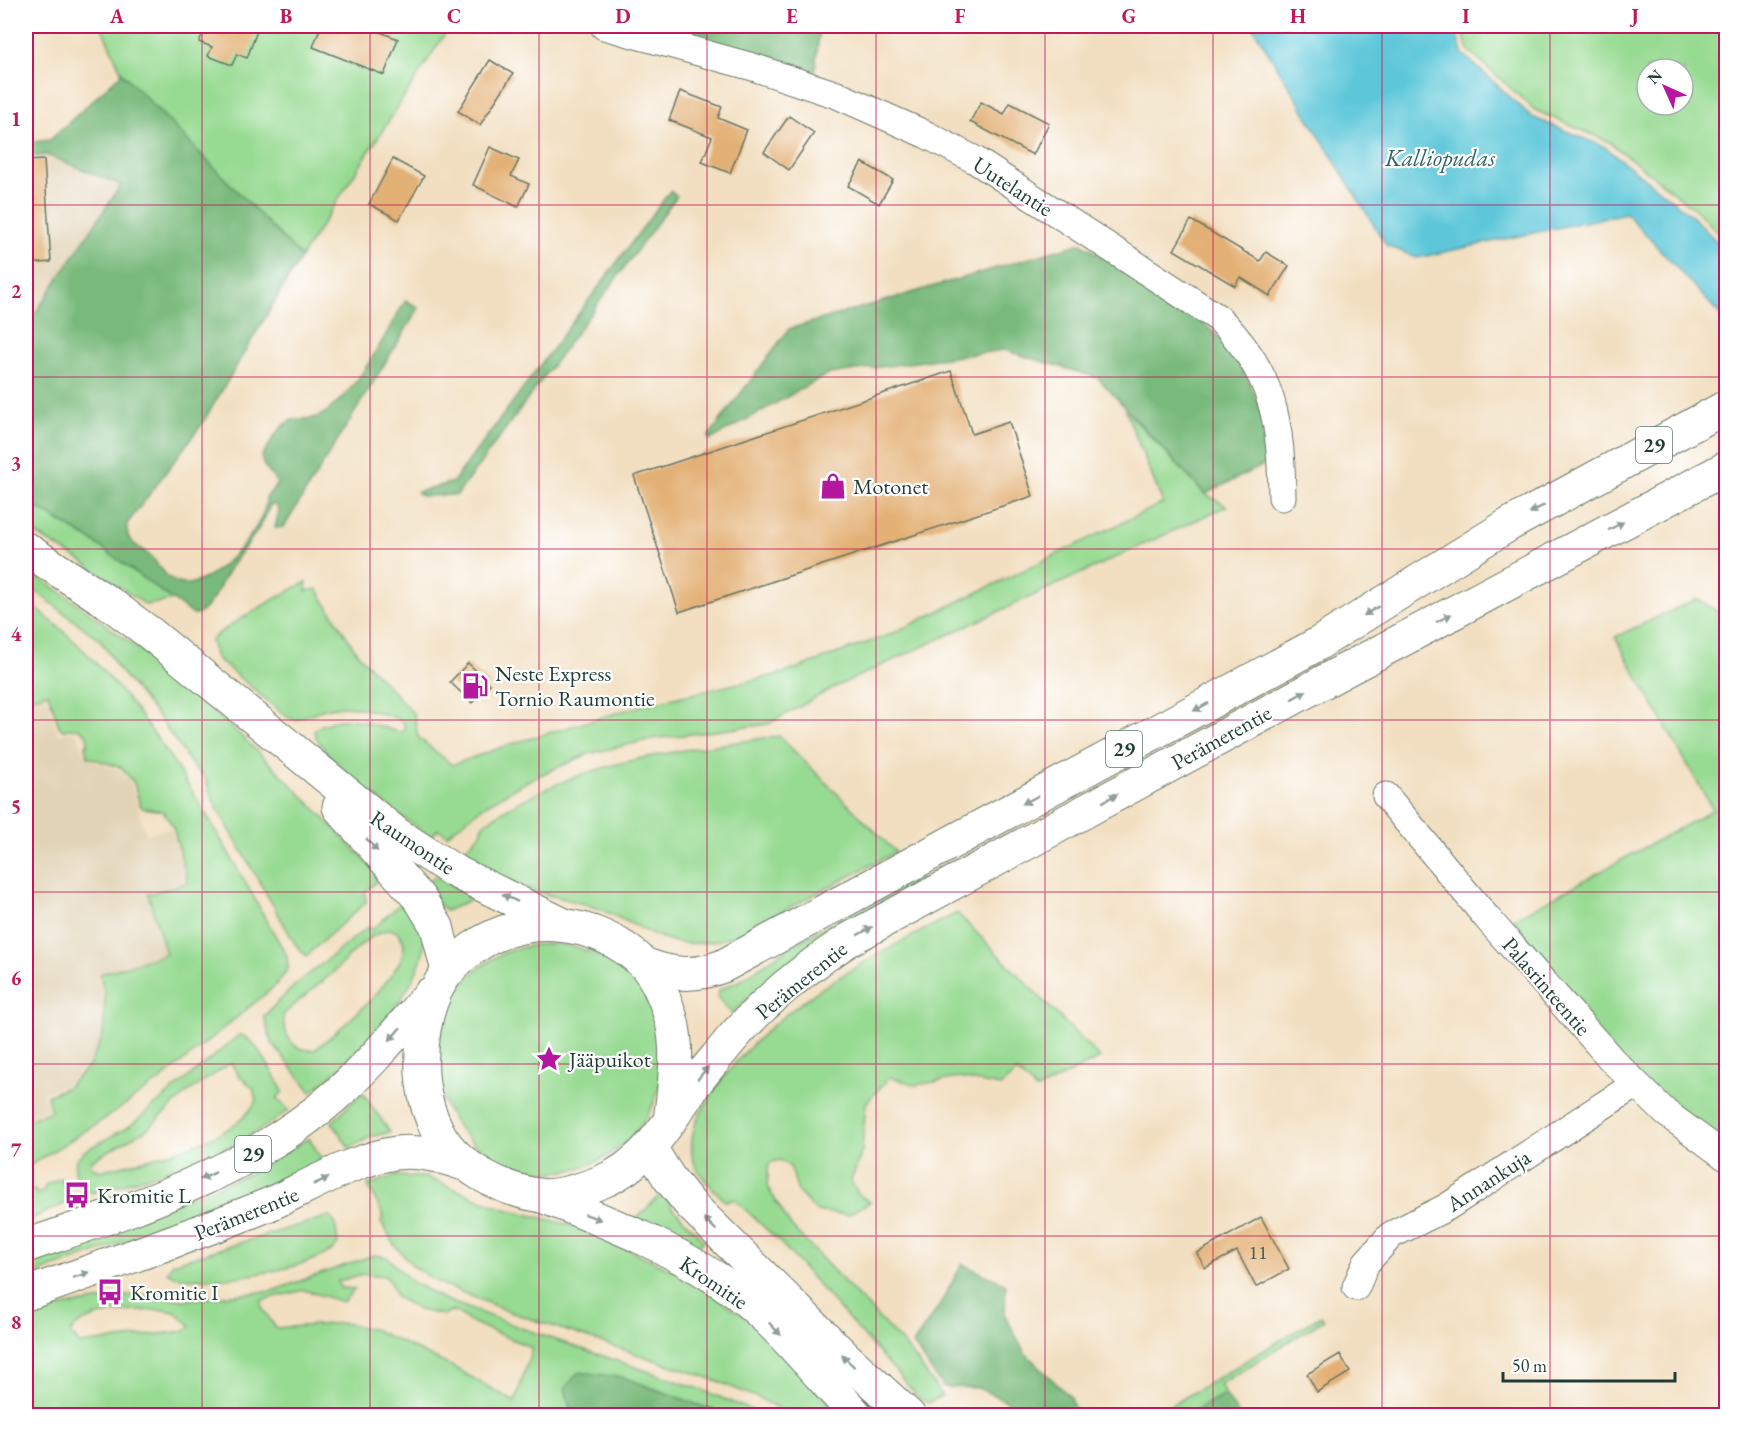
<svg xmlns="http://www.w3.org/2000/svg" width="1752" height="1441" font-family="'EB Garamond',serif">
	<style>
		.built { fill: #e1d3b5 }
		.green { fill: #97da92; stroke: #5b8c63; stroke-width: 1.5; fill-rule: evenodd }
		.forest { fill: #79ba7c; stroke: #4c7c58; stroke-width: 1.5 }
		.water { fill: #5dc7d9; stroke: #3e8286; stroke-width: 1.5 }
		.building { fill: #e3b075 }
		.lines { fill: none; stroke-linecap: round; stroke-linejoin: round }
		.street-casing { stroke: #697665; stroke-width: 29 }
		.secondary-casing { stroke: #697665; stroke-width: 35 }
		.highway-casing { stroke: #697665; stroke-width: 35 }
		.street { stroke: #fff; stroke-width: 27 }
		.secondary { stroke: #fff; stroke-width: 33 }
		.highway { stroke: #fff; stroke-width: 33 }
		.oneway { fill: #8f9e9a }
		.grid { fill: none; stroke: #c2185b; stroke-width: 1.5; stroke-opacity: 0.55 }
		.labels { text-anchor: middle; stroke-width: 4.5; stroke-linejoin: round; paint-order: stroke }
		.number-label { font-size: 20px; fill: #505a44 }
		.shield { fill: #fff; stroke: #627771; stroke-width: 1.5 }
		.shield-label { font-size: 21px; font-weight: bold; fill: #1f3d34 }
		.street-label { font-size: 22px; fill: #1f3d34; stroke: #fff }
		.poi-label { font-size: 22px; fill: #1f3d34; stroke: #fff; text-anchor: start }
		.water-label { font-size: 24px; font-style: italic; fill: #326666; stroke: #fff }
		.neatline { fill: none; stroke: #c2185b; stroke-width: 2 }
		.grid-label { font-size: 20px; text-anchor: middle; font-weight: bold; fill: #c2185b }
	</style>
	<rect width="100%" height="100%" fill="#fff"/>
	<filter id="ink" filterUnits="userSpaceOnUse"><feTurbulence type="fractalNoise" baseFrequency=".0167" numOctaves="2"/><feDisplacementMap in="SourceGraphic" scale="12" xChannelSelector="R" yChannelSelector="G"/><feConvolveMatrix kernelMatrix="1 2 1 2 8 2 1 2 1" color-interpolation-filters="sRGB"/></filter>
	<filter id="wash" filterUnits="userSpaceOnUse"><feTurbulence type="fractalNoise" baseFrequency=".008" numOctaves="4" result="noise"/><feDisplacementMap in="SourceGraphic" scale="24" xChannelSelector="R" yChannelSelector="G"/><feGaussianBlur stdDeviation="1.35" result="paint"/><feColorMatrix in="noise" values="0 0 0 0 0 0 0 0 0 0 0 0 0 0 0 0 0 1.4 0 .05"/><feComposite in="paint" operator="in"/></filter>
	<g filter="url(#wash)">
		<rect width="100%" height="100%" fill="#f2dfc1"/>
		<path class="built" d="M 47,155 L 121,185 L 26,327 L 26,157 Z
			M 46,696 L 58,735 L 75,731 L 87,759 L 121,771 L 130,782 L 146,835 L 171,828 L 186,883 L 146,893 L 165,953 L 97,974 L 103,995 L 101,1035 L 96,1049 L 87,1065 L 65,1085 L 43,1093 L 49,1109 L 26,1119 L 26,702 Z"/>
		<path class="green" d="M 101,26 L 450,26 L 301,257 L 122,73 Z
			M 1462,26 L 1726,26 L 1726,241 L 1695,209 L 1609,142 L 1535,110 L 1467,49 ZM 1647,69 L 1683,69 L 1683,105 L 1647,105 Z
			M 1125,410 L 1205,494 L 1227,506 L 833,688 L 768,724 L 652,739 L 588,754 L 529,780 L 484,806 L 447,835 L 438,829 L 431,837 C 407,821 316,756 314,730 C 344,710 366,723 398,732 L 404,731 L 404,723 L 396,718 C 350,704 341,700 295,720 L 287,717 L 216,658 L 211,641 C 216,631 293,588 307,582 L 306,591 L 317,589 L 357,653 L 414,714 L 418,737 L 452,765 L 508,745 L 647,704 L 784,673 L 891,634 L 1163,503 Z
			M 26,501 L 91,540 L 174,600 L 146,605 L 78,559 L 26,528 Z
			M 26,568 C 86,609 146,652 201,700 C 263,753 318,812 374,870 L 378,880 L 365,892 L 366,902 L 306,956 L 296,945 L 213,801 L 205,778 L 192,765 L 160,719 L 119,670 L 101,641 L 26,584 Z
			M 1696,599 L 1726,616 L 1726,1146 L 1626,1066 L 1501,926 L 1713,810 L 1615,637 Z
			M 26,601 C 147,688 214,830 287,956 L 288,969 L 276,985 L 163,1078 L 109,1116 L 26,1168 L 26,1121 L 51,1111 L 47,1096 L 67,1087 L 89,1066 L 103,1035 L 105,995 L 100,974 L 166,954 L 148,894 L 188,883 L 173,826 L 163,811 L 143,808 L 140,805 L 134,783 L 122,768 L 88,757 L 85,747 L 88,743 L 87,735 L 78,728 L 63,730 L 59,726 L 48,693 L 26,699 Z
			M 779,736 L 896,852 L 741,933 C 675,959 656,932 599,909 C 576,900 551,897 528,889 C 504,881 480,867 457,856 L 482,832 L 482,825 C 574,760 672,752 779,736 Z
			M 918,875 L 921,879 C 849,919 790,955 732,1014 L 718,998 L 719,990 L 741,980 L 793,945 Z
			M 435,876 L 474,898 L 446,911 L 423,887 Z
			M 405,899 C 412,912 426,929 424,945 C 420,993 348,1064 311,1092 L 271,1042 L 264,1016 L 295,985 L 368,927 L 373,929 ZM 391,929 C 440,949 334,1034 316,1049 C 293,1054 284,1036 283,1015 C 298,1001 313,989 329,976 C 350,958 364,935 391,929 Z
			M 957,913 L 1100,1058 L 1036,1090 L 1017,1072 L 1000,1086 L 958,1078 L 916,1085 L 890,1077 L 866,1103 L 862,1151 L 851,1181 L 859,1195 L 870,1202 L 848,1215 L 816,1211 L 798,1192 L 791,1168 L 780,1160 L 769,1163 L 767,1186 L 790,1225 L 910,1351 L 942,1396 L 928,1403 L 919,1398 L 780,1242 L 734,1199 L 726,1202 C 713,1188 695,1174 692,1154 C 689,1127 702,1109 716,1088 C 775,1003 868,959 957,913 Z
			M435 1058a114 114 0 1 1 228 0a114 114 0 1 1-228 0Z
			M 239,1035 C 255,1035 275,1078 283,1091 L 277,1099 L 289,1110 C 231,1155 162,1173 92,1193 L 81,1187 L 75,1172 L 76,1159 L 86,1150 L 130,1126 ZM 231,1063 L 239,1076 L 253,1088 L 256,1100 C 239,1142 140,1161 100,1171 L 91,1166 L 92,1160 L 146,1130 L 188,1092 Z
			M 362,1092 L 390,1132 L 370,1137 L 349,1148 L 332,1122 Z
			M 309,1138 L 322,1160 C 226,1208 126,1242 26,1277 L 26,1261 L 249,1174 Z
			M 395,1176 L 426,1177 L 501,1208 L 583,1228 L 687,1277 L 749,1320 L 840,1415 L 789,1415 L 761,1399 L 709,1378 L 510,1312 L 437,1282 L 414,1267 L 395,1246 L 381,1222 L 383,1215 L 368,1185 Z
			M 61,1178 L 71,1201 L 26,1221 L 26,1193 L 34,1189 L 37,1194 L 44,1191 L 45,1185 Z
			M 663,1192 L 672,1207 L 704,1241 L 693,1251 L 634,1221 Z
			M 329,1216 L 335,1223 L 338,1244 C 326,1268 189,1291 167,1272 L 173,1263 Z
			M 374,1255 L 387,1257 L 411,1281 L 443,1299 L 538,1334 L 700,1389 L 763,1415 L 726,1415 L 622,1377 L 565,1388 L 572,1415 L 26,1415 L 26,1313 L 138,1294 L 184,1300 L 272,1291 ZM 364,1274 L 385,1276 L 390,1282 L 396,1297 L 419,1310 L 443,1315 L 451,1311 L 458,1313 L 469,1321 L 532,1348 L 515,1402 L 451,1366 L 375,1330 L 344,1323 L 276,1328 L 262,1308 L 262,1300 L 304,1290 L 343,1302 L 355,1289 L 340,1288 L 338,1281 ZM 166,1310 L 175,1312 L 191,1326 L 184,1331 L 79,1344 L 70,1332 C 87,1310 139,1311 166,1310 Z
			M 1321,1316 L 1324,1320 L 1220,1384 L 1225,1394 L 1186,1415 L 1154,1416 Z"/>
		<path class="forest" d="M 655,26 L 820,26 L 815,71 Z
			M 122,73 L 301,257 L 202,424 L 127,524 C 125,542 136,544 149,555 C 159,563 164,578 178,583 C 209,594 269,524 266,498 L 277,484 C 274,475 260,467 262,456 C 264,451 270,445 272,440 C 295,404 303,429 326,412 C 362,385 383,337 406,300 L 419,308 L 284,527 L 275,528 L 279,510 L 276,505 L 270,505 C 262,530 244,547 230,568 C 219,585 216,600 199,614 L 192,614 L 91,540 L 26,501 L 26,327 L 121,185 L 47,155 L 26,157 L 26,143 L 50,140 Z
			M 670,191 L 677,196 L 457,495 L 422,496 L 417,492 L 453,482 Z
			M 1081,243 L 1208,327 L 1231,349 L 1252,388 L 1268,428 L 1272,461 L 1205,494 L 1098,378 L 1004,350 L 828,374 L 710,440 L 708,437 L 789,329 Z
			M 962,1264 L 1006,1284 L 1005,1315 L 1025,1353 L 1071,1398 L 1076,1415 L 1037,1415 L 978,1388 L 943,1387 L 913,1344 L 939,1306 Z
			M 579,1372 L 622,1377 L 726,1415 L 572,1415 L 565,1388 Z
			M 1225,1394 L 1239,1415 L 1186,1415 Z"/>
		<path class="water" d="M 1252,26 L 1455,26 L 1462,53 L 1532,117 L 1605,147 L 1691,215 L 1726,251 L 1726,321 L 1626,213 L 1417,258 L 1386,245 Z"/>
		<g id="blocks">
			<path class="building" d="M 206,26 L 242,26 L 257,31 L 247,58 L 237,54 L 232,65 L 208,56 L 212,47 L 199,42 Z
				M 321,26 L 365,26 L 398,39 L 384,75 L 313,47 Z
				M 490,60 L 513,74 L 480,125 L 458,111 Z
				M 680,91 L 722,107 L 718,118 L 747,130 L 730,173 L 702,162 L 712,137 L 669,120 Z
				M 981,102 L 1004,114 L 1010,103 L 1049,123 L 1033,155 L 970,122 Z
				M 789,116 L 814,133 L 789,170 L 764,152 Z
				M 490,147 L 519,160 L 511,176 L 529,184 L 518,207 L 473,185 Z
				M 393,159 L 424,176 L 399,220 L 369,204 Z
				M 44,160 L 51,262 L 26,264 L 26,161 Z
				M 862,162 L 893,180 L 879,204 L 848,186 Z
				M 1191,220 L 1260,261 L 1266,252 L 1289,266 L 1270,296 L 1240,277 L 1235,286 L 1174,250 Z
				M 951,371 L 972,434 L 1009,422 L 1033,496 L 679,612 L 634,476 Z
				M 468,663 L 490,684 L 472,703 L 450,682 Z
				M 1261,1217 L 1289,1269 L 1256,1287 L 1237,1251 L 1205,1268 L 1197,1253 Z
				M 1340,1354 L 1350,1372 L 1317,1392 L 1307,1374 Z"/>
		</g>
	</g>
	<g filter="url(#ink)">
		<use href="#blocks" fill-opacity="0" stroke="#697665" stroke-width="1.5"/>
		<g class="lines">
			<g class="street-casing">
				<path id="street" d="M 604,26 L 753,67 L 837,95 L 927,135 L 975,160 L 1218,318 C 1274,372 1281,423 1282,497
					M 1386,796 L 1487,918 L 1613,1061 L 1666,1113 L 1726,1157
					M 1356,1287 L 1366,1263 L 1391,1235 L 1447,1207 L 1636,1084"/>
			</g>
			<g class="secondary-casing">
				<path id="secondary" d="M 26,549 L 109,603 L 151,634 L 398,835 L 454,871 L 562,924
					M 339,807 L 420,899 L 437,927 L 448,971
					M 650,1148 L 669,1178 L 690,1204 L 847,1359 L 909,1416
					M 539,1195 C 605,1221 673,1247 732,1289 C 777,1322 818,1375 857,1416"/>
			</g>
			<g class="highway-casing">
				<path id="highway" d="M 646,965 C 673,975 695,977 723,966 L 1316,645 L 1510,524 L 1726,407
					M 670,1121 C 674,1088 680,1051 671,1018 C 666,1001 656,976 644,964 C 598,919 525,911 473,948 C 443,969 430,995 424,1030 C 419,1066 421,1099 438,1132 C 456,1166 500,1189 537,1195 C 556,1198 583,1189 601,1182 C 646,1164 668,1123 694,1085 C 705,1070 718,1056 729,1042 C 763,1002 806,967 850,939 L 1336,675 L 1726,468
					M 26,1246 C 133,1209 250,1172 337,1094 C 371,1064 400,1028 430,994
					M 26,1294 C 106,1266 186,1238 265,1206 C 305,1189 353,1159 396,1153 C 421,1150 443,1157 467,1165"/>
			</g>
			<use href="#street" class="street"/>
			<use href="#secondary" class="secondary"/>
			<use href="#highway" class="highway"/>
		</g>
		<defs><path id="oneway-solid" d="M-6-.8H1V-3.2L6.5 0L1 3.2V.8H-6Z" transform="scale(1.5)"/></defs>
		<g class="oneway">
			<use href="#oneway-solid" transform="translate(1537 509) rotate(151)"/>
			<use href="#oneway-solid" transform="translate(1616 526) rotate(-28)"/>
			<use href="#oneway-solid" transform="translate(1371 611) rotate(148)"/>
			<use href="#oneway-solid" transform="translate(1444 618) rotate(-28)"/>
			<use href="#oneway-solid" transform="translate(1299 695) rotate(-29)"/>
			<use href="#oneway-solid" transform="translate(1201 707) rotate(152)"/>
			<use href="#oneway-solid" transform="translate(1110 798) rotate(-29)"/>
			<use href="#oneway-solid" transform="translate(1030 800) rotate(152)"/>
			<use href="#oneway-solid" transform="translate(372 845) rotate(49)"/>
			<use href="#oneway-solid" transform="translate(510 898) rotate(-154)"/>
			<use href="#oneway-solid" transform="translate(865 931) rotate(-29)"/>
			<use href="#oneway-solid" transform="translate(395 1034) rotate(131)"/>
			<use href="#oneway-solid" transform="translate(703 1073) rotate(-50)"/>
			<use href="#oneway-solid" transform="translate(208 1176) rotate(155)"/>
			<use href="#oneway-solid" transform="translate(321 1181) rotate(-24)"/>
			<use href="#oneway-solid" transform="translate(593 1217) rotate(21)"/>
			<use href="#oneway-solid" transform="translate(710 1224) rotate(-135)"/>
			<use href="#oneway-solid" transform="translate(81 1275) rotate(-19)"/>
			<use href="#oneway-solid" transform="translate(775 1329) rotate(46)"/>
			<use href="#oneway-solid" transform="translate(848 1361) rotate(-137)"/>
		</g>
	</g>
	<path class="grid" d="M 202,26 L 202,1416M 370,26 L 370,1416M 539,26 L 539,1416M 707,26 L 707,1416M 876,26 L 876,1416M 1045,26 L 1045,1416M 1213,26 L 1213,1416M 1382,26 L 1382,1416M 1550,26 L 1550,1416M 26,205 L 1726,205M 26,377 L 1726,377M 26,549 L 1726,549M 26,720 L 1726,720M 26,892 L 1726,892M 26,1064 L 1726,1064M 26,1236 L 1726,1236"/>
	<defs>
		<g id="shop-bare" transform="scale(2.07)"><path d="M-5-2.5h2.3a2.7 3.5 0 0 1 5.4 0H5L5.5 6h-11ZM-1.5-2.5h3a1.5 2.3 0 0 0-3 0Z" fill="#b5179e" stroke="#fff" stroke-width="2.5" paint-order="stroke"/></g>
		<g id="fuel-bare" transform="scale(2.07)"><path d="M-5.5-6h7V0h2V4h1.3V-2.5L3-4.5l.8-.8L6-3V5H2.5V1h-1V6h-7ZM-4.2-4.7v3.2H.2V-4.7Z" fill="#b5179e" stroke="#fff" stroke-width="2.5" paint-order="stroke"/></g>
		<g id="sight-bare" transform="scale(2.07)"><path d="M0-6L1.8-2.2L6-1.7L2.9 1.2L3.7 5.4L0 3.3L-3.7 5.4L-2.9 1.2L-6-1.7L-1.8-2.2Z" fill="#b5179e" stroke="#fff" stroke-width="2.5" paint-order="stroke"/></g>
		<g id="bus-bare" transform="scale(2.07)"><path d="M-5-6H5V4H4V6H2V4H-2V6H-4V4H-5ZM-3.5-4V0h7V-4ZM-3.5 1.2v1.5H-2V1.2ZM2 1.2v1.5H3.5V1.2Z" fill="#b5179e" stroke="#fff" stroke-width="2.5" paint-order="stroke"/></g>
	</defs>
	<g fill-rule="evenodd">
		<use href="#shop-bare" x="833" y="486"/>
		<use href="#fuel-bare" x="475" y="686"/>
		<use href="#sight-bare" x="549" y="1059"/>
		<use href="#bus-bare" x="77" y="1195"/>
		<use href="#bus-bare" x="110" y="1292"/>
	</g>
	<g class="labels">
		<g class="number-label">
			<text x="1258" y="1259">11</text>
		</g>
		<g class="shield">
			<rect x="1636" y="427" width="36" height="36" rx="4.5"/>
			<rect x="1106" y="731" width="36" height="36" rx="4.5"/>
			<rect x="235" y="1136" width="36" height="36" rx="4.5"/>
		</g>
		<g class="shield-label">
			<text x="1654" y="452">29</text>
			<text x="1124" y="756">29</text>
			<text x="253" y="1161">29</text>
		</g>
		<g class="street-label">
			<text transform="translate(1013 186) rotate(33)" y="8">Uutelantie</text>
			<text transform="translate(1221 737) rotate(-29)" y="8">Perämerentie</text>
			<text transform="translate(413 842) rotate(34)" y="8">Raumontie</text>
			<text transform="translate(801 980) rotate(-39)" y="8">Perämerentie</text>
			<text transform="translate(1547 986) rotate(49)" y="8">Palasrinteentie</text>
			<text transform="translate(1488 1180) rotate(-33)" y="8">Annankuja</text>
			<text transform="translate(246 1213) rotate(-22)" y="8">Perämerentie</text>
			<text transform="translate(714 1282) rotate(34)" y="8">Kromitie</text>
		</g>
		<g class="poi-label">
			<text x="853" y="494">Motonet</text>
			<text x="495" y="681">Neste Express<tspan x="495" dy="25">Tornio Raumontie</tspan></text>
			<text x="569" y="1067">Jääpuikot</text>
			<text x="97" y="1203">Kromitie L</text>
			<text x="130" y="1300">Kromitie I</text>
		</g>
		<g class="water-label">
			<text x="1440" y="166">Kalliopudas</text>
		</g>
	</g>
	<rect width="1752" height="1441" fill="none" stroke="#fff" stroke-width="66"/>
	<g transform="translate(1665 87) rotate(315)"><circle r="28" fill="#ffffff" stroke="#a5b1ae" stroke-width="1.5"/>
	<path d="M0-4.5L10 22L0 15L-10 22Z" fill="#b5179e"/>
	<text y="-9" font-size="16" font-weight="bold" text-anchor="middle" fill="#1f3d34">N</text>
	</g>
	<path d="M1503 1372v9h172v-9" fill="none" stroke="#1f3d34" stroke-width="3"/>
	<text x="1512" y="1372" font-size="18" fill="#1f3d34" stroke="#ffffff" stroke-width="4.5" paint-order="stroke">50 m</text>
	<rect x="33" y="33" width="1686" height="1375" class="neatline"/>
	<g class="grid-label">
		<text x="117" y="23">A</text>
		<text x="286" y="23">B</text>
		<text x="454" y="23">C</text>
		<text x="623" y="23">D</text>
		<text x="792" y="23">E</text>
		<text x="960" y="23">F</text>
		<text x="1129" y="23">G</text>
		<text x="1298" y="23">H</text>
		<text x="1466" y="23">I</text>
		<text x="1635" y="23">J</text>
		<text x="16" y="126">1</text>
		<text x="16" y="298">2</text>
		<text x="16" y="470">3</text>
		<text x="16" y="641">4</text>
		<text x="16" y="813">5</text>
		<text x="16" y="985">6</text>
		<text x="16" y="1157">7</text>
		<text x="16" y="1329">8</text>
	</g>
</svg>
